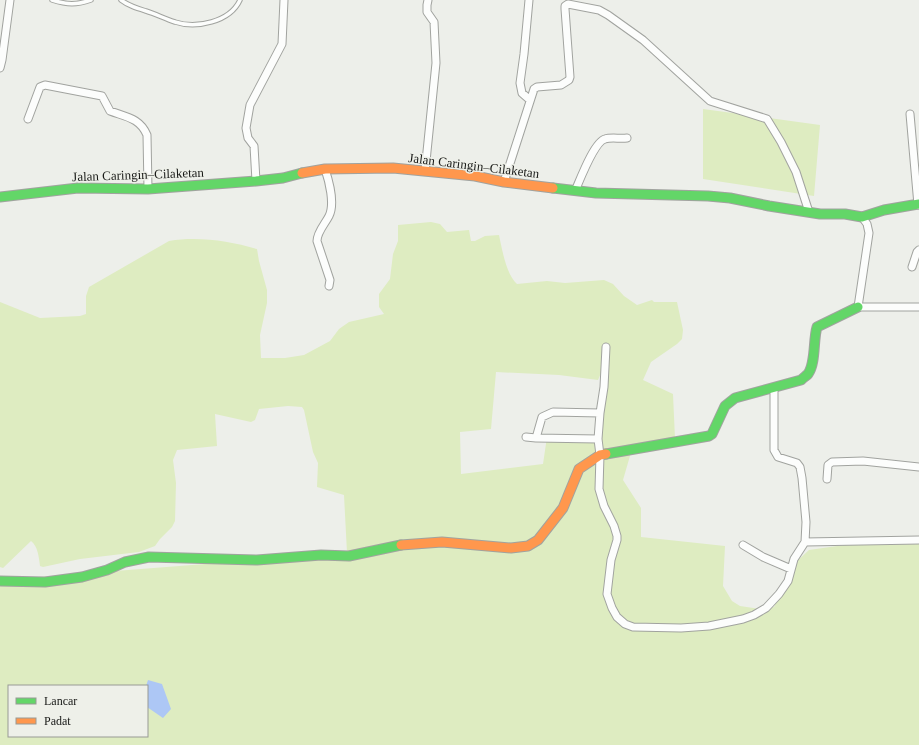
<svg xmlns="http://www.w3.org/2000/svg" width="919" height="745" font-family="'Times New Roman',serif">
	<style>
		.green { fill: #deecc1; fill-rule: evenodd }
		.water { fill: #adc7f5 }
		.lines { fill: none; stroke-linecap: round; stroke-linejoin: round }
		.lane-casing { stroke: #a1a39f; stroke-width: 5.5 }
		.street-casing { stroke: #a1a39f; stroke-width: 9 }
		.fast-casing { stroke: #a1a39f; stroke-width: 11 }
		.slow-casing { stroke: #a1a39f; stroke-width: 11 }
		.lane { stroke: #fcfdfc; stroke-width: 3.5 }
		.street { stroke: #fcfdfc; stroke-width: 7 }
		.fast { stroke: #63d668; stroke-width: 9 }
		.slow { stroke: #ff974d; stroke-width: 9 }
		.labels { text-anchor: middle; stroke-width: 3; stroke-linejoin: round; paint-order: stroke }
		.street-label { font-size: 13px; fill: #171816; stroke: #eef0e9 }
	</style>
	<rect width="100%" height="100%" fill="#edefea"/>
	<path class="green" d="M 703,109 L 820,125 L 814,196 L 703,179 Z
		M 431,222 L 440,224 L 447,232 L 469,230 L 471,241 L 475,241 L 485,236 L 499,235 C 502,249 506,274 517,284 L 547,281 L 565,283 L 604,280 L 613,284 L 624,296 L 637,305 L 652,300 L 654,302 L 677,302 L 683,330 L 682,339 L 677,344 L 651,362 L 643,380 L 673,394 L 675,439 L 632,449 L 623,480 L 641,508 L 641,537 L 725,546 L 723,586 L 732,601 L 740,606 L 760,609 L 774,607 L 795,563 L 809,550 L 844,545 L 919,544 L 919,745 L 0,745 L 0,580 L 347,553 L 344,495 L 317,487 L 318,463 L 313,452 L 304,410 L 302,407 L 288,406 L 259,409 L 255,420 L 251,422 L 215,414 L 217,446 L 177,450 L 173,460 L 176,483 L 175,521 L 172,527 L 160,539 L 155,546 L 139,552 L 80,559 L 43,567 L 40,566 C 39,558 38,546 31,541 L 3,568 L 0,567 L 0,302 L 40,318 L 80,316 L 86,314 L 86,296 L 89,287 L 169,241 C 198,236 230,241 257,249 L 259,261 L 267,290 L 267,303 L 260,335 L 261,358 L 285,358 L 304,355 L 330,341 L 339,329 L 349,322 L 384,314 L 379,307 L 379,294 L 390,279 L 393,254 L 398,241 L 398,225 ZM 602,371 L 596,441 L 547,437 L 543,464 L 461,474 L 460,432 L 491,429 L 496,372 L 559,375 L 598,380 ZM 9,686 L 147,686 L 147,736 L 9,736 Z"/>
	<path class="water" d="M 148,680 L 162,684 L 171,709 L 163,718 L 147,707 L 147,686 L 146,686 Z"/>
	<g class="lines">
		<g class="lane-casing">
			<path id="lane" d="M 52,0 C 68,5 76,5 91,0
				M 121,0 C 129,6 136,8 146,11 C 156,14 165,19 175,22 C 196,29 230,22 240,0"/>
		</g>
		<g class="street-casing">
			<path id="street" d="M 529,0 L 524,54 L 520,83 L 522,93 L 530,100
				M 0,68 L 2,60 L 10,0
				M 910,114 L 918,205
				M 28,119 L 40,87 L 45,85 L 102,96 L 110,111 C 126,117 140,118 147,135 L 148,189
				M 325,169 C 329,181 335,204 329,216 C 325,224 317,232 317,241 L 330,280 L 329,286
				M 425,171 L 436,63 L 434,22 L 427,12 L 427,5 L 428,0
				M 256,181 L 254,146 L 248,138 L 246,128 L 250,105 L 282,44 L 284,0
				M 504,182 L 534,89 L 537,87 L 561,85 L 569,80 L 570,77 L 565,9 L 565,6 L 568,4 L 599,10 L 608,15 L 643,40 L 710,101 L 767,119 L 781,142 L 796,172 L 809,212
				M 575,191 C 580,180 594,142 605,139 C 611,137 620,139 627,138
				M 862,217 L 867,224 L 869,233 L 858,307 L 919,307
				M 912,267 L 917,252 L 919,250
				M 606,347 L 604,387 L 600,413 L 598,439 L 600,455 L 599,489 L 604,506 L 614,526 L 617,536 L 617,540 L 611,560 L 607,594 L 612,608 L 617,617 L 625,624 L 633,627 L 681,628 L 709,626 L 743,619 L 754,615 L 766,608 L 779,594 L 788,581 L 794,559 L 805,542 L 806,522 L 802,478 L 800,467 L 797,463 L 778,457 L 774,450 L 774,388
				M 526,437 L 536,438 L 542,417 L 553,412 L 600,413
				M 536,438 L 598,439
				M 827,479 L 828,465 L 832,462 L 863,461 L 919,467
				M 805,542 L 919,540
				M 743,545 L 763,557 L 791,569"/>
		</g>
		<g class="fast-casing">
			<path id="fast" d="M 553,188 L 596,193 L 708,196 L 730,198 L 769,206 L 820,214 L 845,214 L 862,217 L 884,210 L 919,204
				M 0,197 L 78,188 L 148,189 L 256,181 L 283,178 L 302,173
				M 606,454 L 709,436 L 712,434 L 725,406 L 735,398 L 801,380 C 803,378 806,376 808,374 C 816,363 813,340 817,327 L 858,307
				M 0,581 L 45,582 L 82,577 L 107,570 L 125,562 L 149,557 L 257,560 L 321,555 L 349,556 L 401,545"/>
		</g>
		<g class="slow-casing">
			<path id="slow" d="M 302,173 L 325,169 L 393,168 L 475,176 L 504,182 L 553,188
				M 401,545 L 442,542 L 511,548 L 528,546 L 538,540 L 563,508 L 579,469 L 600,455 L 606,454"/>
		</g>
		<use href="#lane" class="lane"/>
		<use href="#street" class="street"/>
		<use href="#fast" class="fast"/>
		<use href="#slow" class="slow"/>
	</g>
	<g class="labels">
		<g class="street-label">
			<text transform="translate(474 165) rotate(7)" y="5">Jalan Caringin–Cilaketan</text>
			<text transform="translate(138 174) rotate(-2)" y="5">Jalan Caringin–Cilaketan</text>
		</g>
	</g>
	<rect x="8" y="685" width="140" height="52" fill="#eef0e9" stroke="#989a95"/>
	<rect x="16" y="698" width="20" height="6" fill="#63d668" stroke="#989a95"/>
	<text x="44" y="705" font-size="12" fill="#171816">Lancar</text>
	<rect x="16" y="718" width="20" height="6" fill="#ff974d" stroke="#989a95"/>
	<text x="44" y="725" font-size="12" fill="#171816">Padat</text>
</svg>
